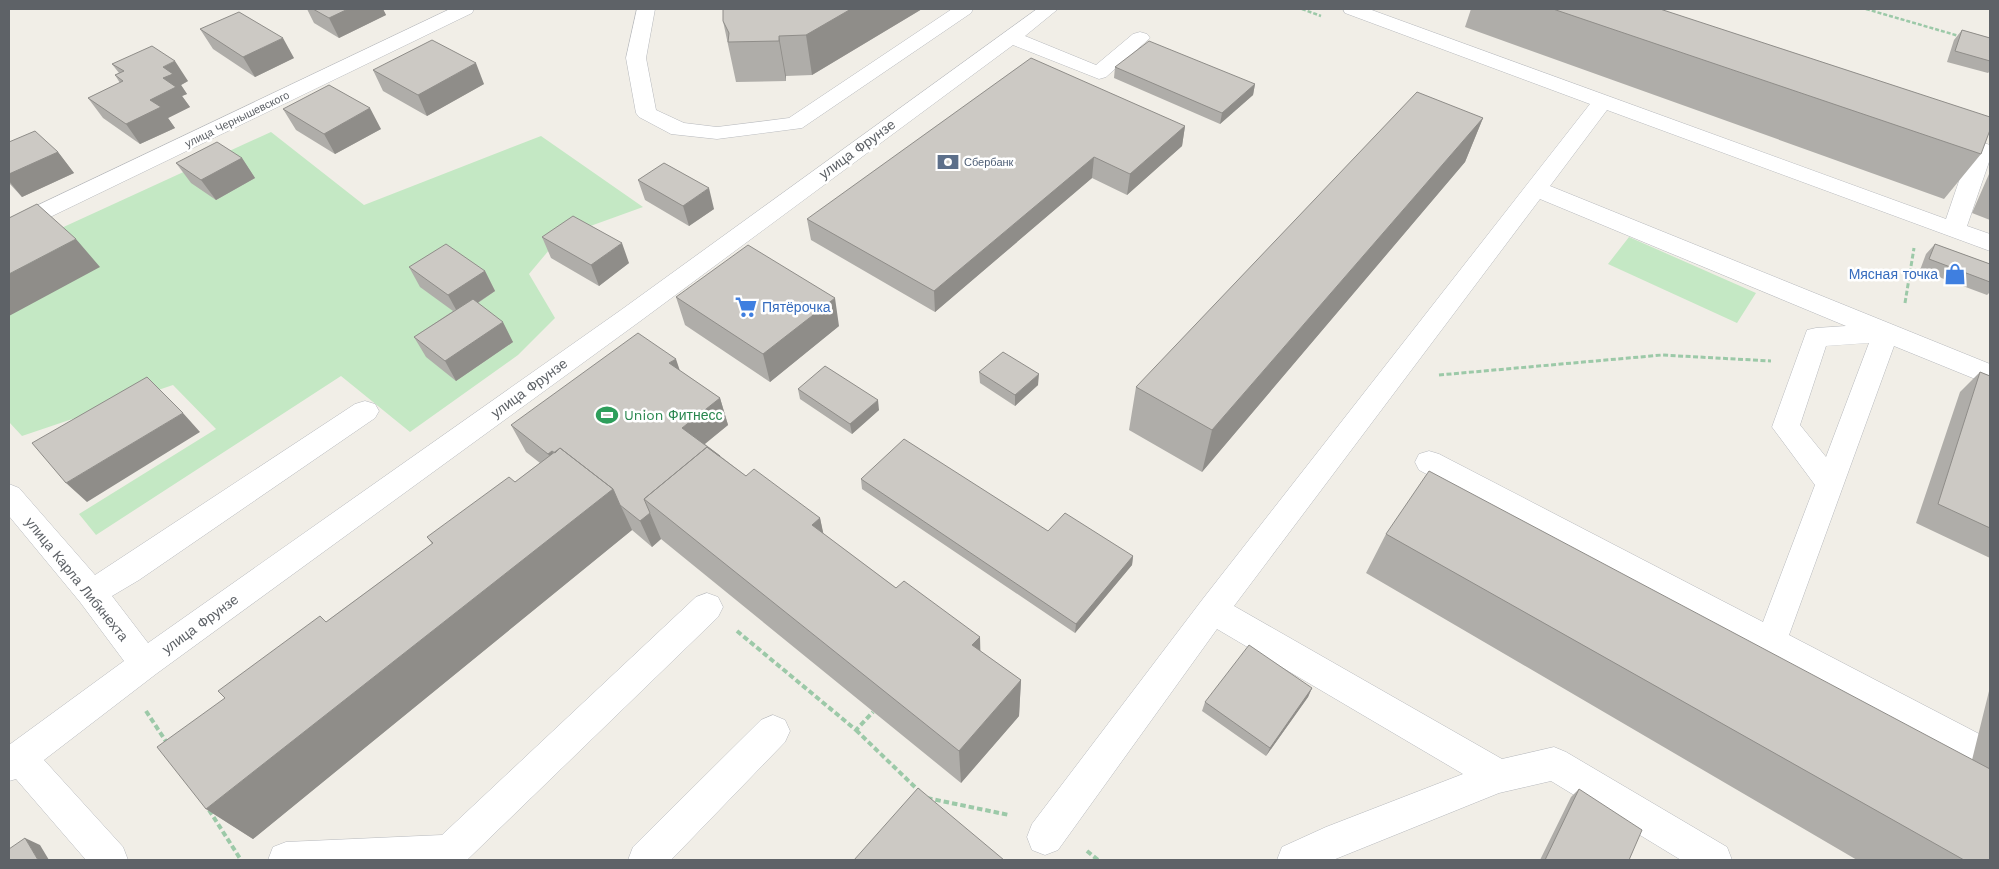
<svg xmlns="http://www.w3.org/2000/svg" width="1999" height="869" font-family="'Work Sans',sans-serif">
	<style>
		.green { fill: #c4e8c4 }
		.lines { fill: none; stroke-linecap: round; stroke-linejoin: round }
		.minor-casing { stroke: #b7b9bd; stroke-width: 1 }
		.path-far2 { stroke: #9cc9a8; stroke-width: 2.5; stroke-dasharray: 4 2; stroke-linecap: butt }
		.path-far1 { stroke: #9cc9a8; stroke-width: 3; stroke-dasharray: 5 2.5; stroke-linecap: butt }
		.path { stroke: #9cc9a8; stroke-width: 4; stroke-dasharray: 5.5 3; stroke-linecap: butt }
		.minor { fill: #fff; fill-rule: evenodd }
		.wall { fill: #afada9 }
		.shaded-wall { fill: #8f8d89 }
		.building { fill: #ccc9c4; stroke: #8f8d89 }
		.labels { text-anchor: middle; stroke-width: 5; stroke-linejoin: round; paint-order: stroke }
		.far-street-label { font-size: 11px; fill: #5e6267; stroke: #fff }
		.far-service-label { font-size: 11px; fill: #4e5e75; stroke: #fff; text-anchor: start }
		.street-label { font-size: 14px; fill: #5e6267; stroke: #fff }
		.shop-label { font-size: 14px; fill: #366cbe; stroke: #fff; text-anchor: end }
		.leisure-label { font-size: 14px; fill: #27864d; stroke: #fff; text-anchor: start }
	</style>
	<rect width="100%" height="100%" fill="#f1eee7"/>
	<path class="green" d="M 271,132 L 364,205 L 541,136 L 643,207 L 560,237 L 529,274 L 555,318 L 518,355 L 410,432 L 341,376 L 96,535 L 79,514 L 216,429 L 173,385 L 22,436 L 9,422 L 9,252 Z
		M 1629,237 L 1756,293 L 1737,323 L 1608,264 Z"/>
	<g class="lines">
		<g class="minor-casing">
			<path id="minor" d="M 450,9 L 474,9 L 472,13 L 17,233 L 9,236 L 9,219 Z
				M 637,9 L 655,9 L 646,58 L 656,110 L 684,123 L 717,127 L 789,118 L 952,9 L 973,9 L 971,13 L 802,128 L 717,139 L 671,134 L 639,117 L 636,113 L 626,58 Z
				M 1037,9 L 1058,9 L 1025,36 L 1096,65 L 1133,34 L 1140,32 L 1147,34 L 1150,38 L 1106,77 L 1099,79 L 1013,45 L 639,322 L 156,674 L 44,760 L 123,847 L 128,860 L 86,860 L 16,779 L 9,781 L 9,745 L 124,661 L 80,602 L 9,516 L 9,484 L 19,488 L 95,575 L 355,404 L 365,401 L 375,404 L 379,411 L 375,418 L 139,580 L 112,596 L 148,643 L 621,310 Z
				M 1343,9 L 1369,9 L 1946,219 L 1970,149 L 1973,144 L 1981,142 L 1990,145 L 1990,159 L 1967,226 L 1990,234 L 1990,251 L 1607,110 L 1550,186 L 1990,364 L 1990,385 L 1894,346 L 1789,635 L 1987,738 C 1991,746 1991,752 1987,760 L 1975,765 L 1963,760 L 1419,470 L 1415,462 L 1419,454 L 1429,451 L 1439,454 L 1763,622 L 1815,485 L 1772,427 L 1807,330 L 1816,328 L 1846,326 L 1540,199 L 1234,606 L 1502,759 L 1554,747 L 1566,752 L 1727,847 L 1732,860 L 1681,860 L 1551,781 L 1499,793 L 1333,860 L 1277,860 L 1282,847 L 1326,827 L 1463,774 L 1217,629 L 1058,850 L 1045,855 L 1032,850 L 1027,837 L 1032,824 L 1202,600 L 1590,104 L 1345,13 ZM 1869,343 L 1826,457 L 1800,425 L 1826,346 Z
				M 707,593 L 718,597 L 723,607 L 718,617 L 467,860 L 268,860 L 273,847 L 286,842 L 442,835 L 696,597 Z
				M 773,715 L 785,720 L 790,731 L 785,742 L 671,860 L 628,860 L 633,847 L 761,720 Z"/>
		</g>
		<path class="path-far2" d="M 1302,9 L 1321,16
			M 1866,9 L 1959,36"/>
		<path class="path-far1" d="M 1905,303 L 1914,248
			M 1439,375 L 1662,355 L 1771,361"/>
		<path class="path" d="M 737,631 L 856,730 L 873,712
			M 146,711 L 167,743
			M 856,730 L 919,791
			M 927,798 L 1009,815
			M 209,810 L 241,860
			M 1087,851 L 1098,860"/>
		<use href="#minor" class="minor"/>
	</g>
	<path class="wall" d="M 307,9 L 383,9 L 386,15 L 339,38 L 314,23 Z
		M 723,9 L 922,9 L 812,75 L 786,76 L 786,81 L 736,82 L 723,21 Z
		M 1471,9 L 1660,9 L 1981,154 L 1944,199 L 1465,27 Z
		M 200,29 L 294,58 L 255,77 L 213,49 Z
		M 1962,30 L 1990,38 L 1990,71 L 1988,73 L 1947,62 L 1954,40 Z
		M 112,64 L 188,81 L 181,85 L 187,94 L 182,96 L 190,107 L 168,118 L 175,128 L 140,144 L 103,118 L 88,98 L 120,83 L 115,75 L 119,73 Z
		M 1115,67 L 1255,84 L 1253,95 L 1220,124 L 1114,78 Z
		M 373,70 L 484,84 L 427,116 L 383,91 Z
		M 283,109 L 381,129 L 335,154 L 296,130 Z
		M 1483,118 L 1465,162 L 1202,472 L 1129,430 L 1136,387 Z
		M 1185,126 L 1182,146 L 1127,195 L 1092,178 L 935,312 L 811,240 L 807,219 Z
		M 9,142 L 58,152 L 74,173 L 22,197 L 9,183 Z
		M 242,158 L 255,178 L 216,200 L 191,183 L 176,163 Z
		M 1990,172 L 1990,220 L 1972,213 L 1989,174 Z
		M 638,180 L 714,209 L 689,226 L 645,200 Z
		M 542,237 L 629,263 L 599,286 L 551,258 Z
		M 1935,244 L 1990,264 L 1990,292 L 1987,295 L 1920,270 L 1926,254 Z
		M 409,267 L 485,271 L 495,291 L 478,303 L 513,342 L 456,381 L 426,357 L 414,337 L 453,311 L 420,287 Z
		M 676,297 L 839,326 L 770,382 L 685,325 Z
		M 679,370 L 720,398 L 728,425 L 705,444 L 746,476 L 820,518 L 823,534 L 896,588 L 980,637 L 980,651 L 1021,680 L 1019,716 L 961,783 L 661,539 L 652,547 L 632,530 L 253,839 L 206,809 L 326,622 L 432,544 L 427,537 L 515,482 L 540,463 L 526,452 L 511,425 Z
		M 979,372 L 1038,385 L 1015,406 L 980,383 Z
		M 1980,372 L 1990,376 L 1990,558 L 1916,523 L 1960,392 Z
		M 798,389 L 879,410 L 852,434 L 800,399 Z
		M 861,479 L 1133,556 L 1132,565 L 1075,633 L 862,489 Z
		M 1386,534 L 1972,760 L 1990,687 L 1990,860 L 1857,860 L 1366,573 Z
		M 1312,688 L 1308,697 L 1266,756 L 1202,711 L 1205,702 Z
		M 1579,789 L 1629,860 L 1540,860 L 1571,797 Z"/>
	<path class="shaded-wall" d="M 348,9 L 383,9 L 386,15 L 339,38 L 329,18 Z
		M 851,9 L 922,9 L 812,75 L 806,35 Z
		M 779,36 L 786,76 L 786,81 L 779,41 Z
		M 283,38 L 294,58 L 255,77 L 243,57 Z
		M 175,61 L 188,81 L 181,85 L 187,94 L 182,96 L 190,107 L 168,118 L 175,128 L 140,144 L 126,124 L 163,78 L 163,67 Z
		M 476,63 L 484,84 L 427,116 L 418,95 Z
		M 1255,84 L 1253,95 L 1220,124 L 1222,113 Z
		M 370,108 L 381,129 L 335,154 L 324,134 Z
		M 1483,118 L 1465,162 L 1202,472 L 1212,430 Z
		M 1185,126 L 1182,146 L 1127,195 L 1130,174 Z
		M 58,152 L 74,173 L 22,197 L 9,181 L 9,174 Z
		M 1094,157 L 1092,178 L 935,312 L 934,291 Z
		M 242,158 L 255,178 L 216,200 L 201,180 Z
		M 709,188 L 714,209 L 689,226 L 683,206 Z
		M 76,239 L 100,267 L 9,316 L 9,274 Z
		M 622,243 L 629,263 L 599,286 L 591,265 Z
		M 485,271 L 495,291 L 459,315 L 448,295 Z
		M 835,298 L 839,326 L 770,382 L 763,354 Z
		M 503,322 L 513,342 L 456,381 L 445,361 Z
		M 676,359 L 685,386 L 669,363 Z
		M 1039,374 L 1038,385 L 1015,406 L 1015,395 Z
		M 720,398 L 728,425 L 691,455 L 682,428 Z
		M 878,400 L 879,410 L 852,434 L 850,424 Z
		M 183,413 L 200,432 L 87,502 L 66,483 Z
		M 552,451 L 566,478 L 562,480 L 548,454 Z
		M 613,489 L 632,530 L 253,839 L 206,809 Z
		M 650,513 L 661,539 L 652,547 L 640,521 Z
		M 820,518 L 829,559 L 812,525 Z
		M 1133,556 L 1132,565 L 1075,633 L 1076,624 Z
		M 980,637 L 981,674 L 972,645 Z
		M 1021,680 L 1019,716 L 961,783 L 959,751 Z
		M 1312,688 L 1308,697 L 1266,756 L 1270,748 Z
		M 25,838 L 40,845 L 49,860 L 38,860 Z"/>
	<path class="building" d="M 313,9 L 348,9 L 329,18 Z
		M 723,9 L 851,9 L 806,35 L 779,36 L 779,41 L 728,42 L 729,33 L 723,21 Z
		M 1553,9 L 1660,9 L 1990,117 L 1990,130 L 1981,154 Z
		M 239,12 L 283,38 L 243,57 L 200,29 Z
		M 1962,30 L 1990,38 L 1990,61 L 1955,51 Z
		M 432,40 L 476,63 L 418,95 L 373,70 Z
		M 1149,41 L 1255,84 L 1222,113 L 1115,67 Z
		M 152,46 L 175,61 L 163,67 L 173,74 L 163,78 L 176,87 L 150,100 L 161,107 L 126,124 L 88,98 L 123,81 L 115,75 L 124,71 L 112,64 Z
		M 1031,58 L 1185,126 L 1130,174 L 1094,157 L 934,291 L 807,219 Z
		M 329,85 L 370,108 L 324,134 L 283,109 Z
		M 1417,92 L 1483,118 L 1212,430 L 1136,387 Z
		M 35,131 L 58,152 L 9,174 L 9,142 Z
		M 217,142 L 242,158 L 201,180 L 176,163 Z
		M 664,163 L 709,188 L 683,206 L 638,180 Z
		M 37,204 L 76,239 L 9,274 L 9,218 Z
		M 573,216 L 622,243 L 591,265 L 542,237 Z
		M 446,244 L 485,271 L 448,295 L 409,267 Z
		M 1935,244 L 1990,264 L 1990,282 L 1929,259 Z
		M 748,245 L 835,298 L 763,354 L 676,297 Z
		M 473,299 L 503,322 L 445,361 L 414,337 Z
		M 638,333 L 676,359 L 669,363 L 720,398 L 682,428 L 720,456 L 719,456 L 707,447 L 644,499 L 650,513 L 640,521 L 620,505 L 613,489 L 560,448 L 555,453 L 552,451 L 548,454 L 511,425 Z
		M 1003,352 L 1039,374 L 1015,395 L 979,372 Z
		M 825,366 L 878,400 L 850,424 L 798,389 Z
		M 1980,372 L 1990,376 L 1990,528 L 1938,504 Z
		M 147,377 L 183,413 L 66,483 L 32,443 Z
		M 904,439 L 1048,531 L 1065,513 L 1133,556 L 1076,624 L 861,479 Z
		M 707,447 L 746,476 L 754,469 L 820,518 L 812,525 L 896,588 L 904,581 L 980,637 L 972,645 L 1021,680 L 959,751 L 644,499 Z
		M 560,448 L 613,489 L 206,809 L 157,747 L 225,698 L 218,691 L 320,616 L 326,622 L 433,543 L 427,537 L 509,477 L 515,482 Z
		M 1429,471 L 1990,769 L 1990,860 L 1964,860 L 1386,534 Z
		M 1249,645 L 1312,688 L 1270,748 L 1205,702 Z
		M 918,788 L 1004,860 L 854,860 Z
		M 1579,789 L 1642,830 L 1629,860 L 1545,860 Z
		M 25,838 L 38,860 L 9,860 L 9,849 Z"/>
	<defs>
		<g id="bank-bare" transform="scale(1.725)"><path d="M-6-4H6V4H-6ZM0-2.3a2.3 2.3 0 1 0 0 4.6a2.3 2.3 0 1 0 0-4.6Z" fill="#5c6f8a" stroke="#fff" stroke-width="2.5" paint-order="stroke"/></g>
		<g id="shop-bare" transform="scale(1.725)"><path d="M-5-2.5h2.3a2.7 3.5 0 0 1 5.4 0H5L5.5 6h-11ZM-1.5-2.5h3a1.5 2.3 0 0 0-3 0Z" fill="#3f7fe0" stroke="#fff" stroke-width="2.5" paint-order="stroke"/></g>
		<g id="supermarket-bare" transform="scale(1.725)"><path d="M-6-5.5h2.5l.6 2H6L4.5 2H-2.5L-4.4-4H-6ZM-1.5 3.2a1.3 1.3 0 1 0 .1 0ZM3 3.2a1.3 1.3 0 1 0 .1 0Z" fill="#3f7fe0" stroke="#fff" stroke-width="2.5" paint-order="stroke"/></g>
		<g id="stadium-bare" transform="scale(1.725)"><path d="M0-5a6.5 5 0 1 0 0 10a6.5 5 0 1 0 0-10ZM-3.5-1.8h7v3.6h-7Z" fill="#2e9e5b" stroke="#fff" stroke-width="2.5" paint-order="stroke"/></g>
	</defs>
	<g fill-rule="evenodd">
		<use href="#bank-bare" x="948" y="162"/>
		<use href="#shop-bare" x="1955" y="274"/>
		<use href="#supermarket-bare" x="746" y="307"/>
		<use href="#stadium-bare" x="607" y="415"/>
	</g>
	<g class="labels">
		<g class="far-street-label">
			<text transform="translate(237 119) rotate(-26)" y="4">улица Чернышевского</text>
		</g>
		<g class="far-service-label">
			<text x="964" y="166">Сбербанк</text>
		</g>
		<g class="street-label">
			<text transform="translate(857 149) rotate(-36)" y="5">улица Фрунзе</text>
			<text transform="translate(529 388) rotate(-36)" y="5">улица Фрунзе</text>
			<text transform="translate(77 579) rotate(51)" y="5">улица Карла Либкнехта</text>
			<text transform="translate(200 624) rotate(-36)" y="5">улица Фрунзе</text>
		</g>
		<g class="shop-label">
			<text x="1938" y="279">Мясная точка</text>
			<text x="762" y="312" text-anchor="start">Пятёрочка</text>
		</g>
		<g class="leisure-label">
			<text x="624" y="420">Union Фитнесс</text>
		</g>
	</g>
	<rect width="1999" height="869" fill="none" stroke="#5e6267" stroke-width="20"/>
</svg>
